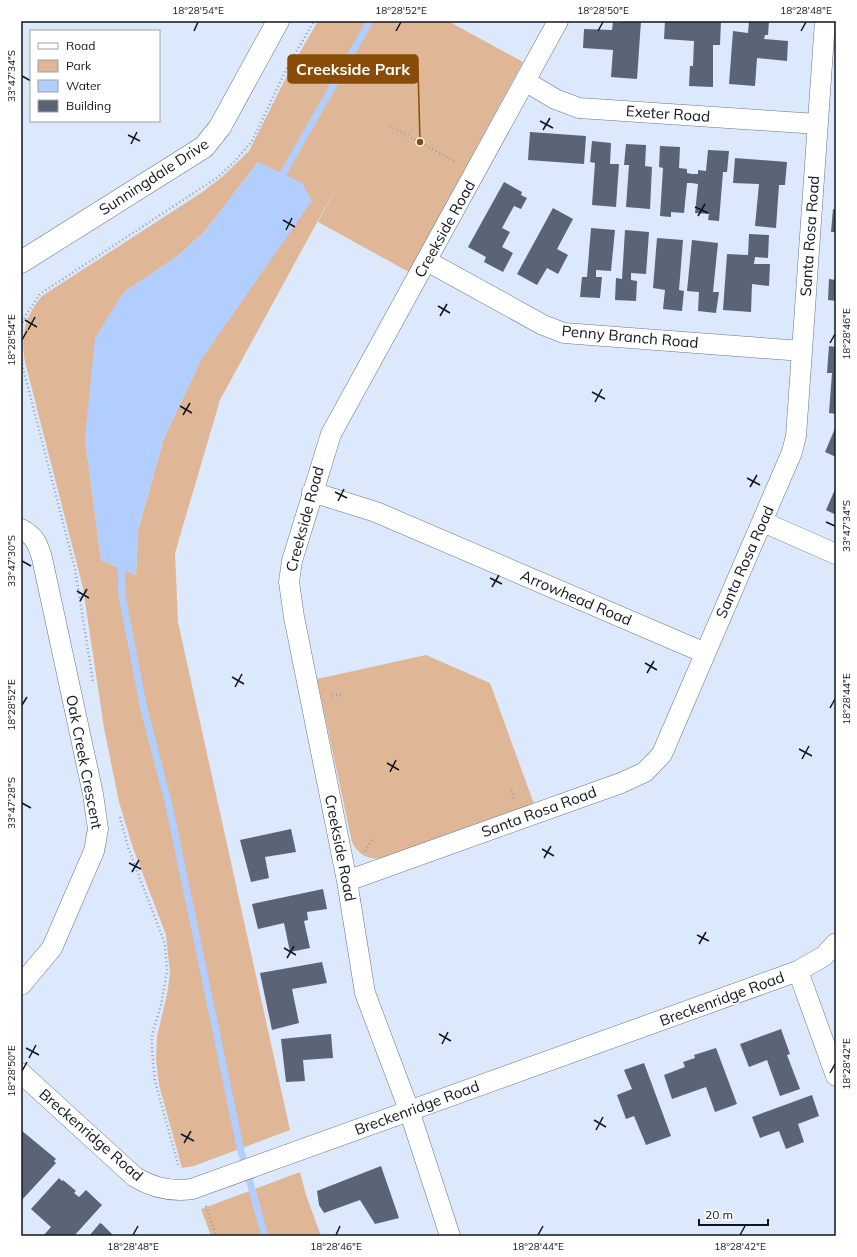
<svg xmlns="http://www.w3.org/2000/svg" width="857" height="1257" font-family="Mulish,sans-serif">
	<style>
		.green { fill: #e0b796; fill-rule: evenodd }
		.water { fill: #b2cefe }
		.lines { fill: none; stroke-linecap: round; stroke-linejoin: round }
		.stream { stroke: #b2cefe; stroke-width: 7 }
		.building { fill: #5a6476 }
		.street-casing { stroke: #6a7486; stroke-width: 21 }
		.secondary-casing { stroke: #6a7486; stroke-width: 23 }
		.path { stroke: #969faf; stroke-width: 2.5; stroke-dasharray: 1 3; stroke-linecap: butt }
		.street { stroke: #fff; stroke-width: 20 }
		.secondary { stroke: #fff; stroke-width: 22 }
		.ticks { fill: none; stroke: #11151c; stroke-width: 1.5 }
		.labels { text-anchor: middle; stroke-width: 3.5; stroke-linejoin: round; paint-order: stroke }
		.street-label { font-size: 15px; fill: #11151c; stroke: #fff }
		.leader { fill: none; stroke: #884c07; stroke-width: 1.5 }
		.callout-dot { fill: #884c07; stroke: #fff; stroke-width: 1.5 }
		.callout { fill: #884c07; stroke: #884c07; stroke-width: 1.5 }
		.callout-label { font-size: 16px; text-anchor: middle; font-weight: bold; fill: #fff }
		.neatline { fill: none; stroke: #11151c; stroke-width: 1.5 }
		.ticks-label { font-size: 10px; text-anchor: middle; fill: #11151c }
	</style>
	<rect width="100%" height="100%" fill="#dce8fc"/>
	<path class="green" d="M 318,21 L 448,21 L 523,62 L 409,272 L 318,222 L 339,182 L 220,400 L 175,553 L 178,622 L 290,1130 L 194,1166 L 182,1168 L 159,1085 L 156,1059 L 157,1036 L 167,995 L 170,973 L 166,935 L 133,848 L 119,802 L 104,728 L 83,588 L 25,362 C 20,335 25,316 42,296 L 201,193 L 222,177 L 249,151 L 292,66 ZM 258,162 L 252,286 L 202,358 L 164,438 L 138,531 L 136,575 L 101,560 L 85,438 L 123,293 L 179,255 L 205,231 Z
		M 426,655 L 490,683 L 534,804 L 382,858 C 369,860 358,855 352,842 L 317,679 Z
		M 300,1172 L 306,1195 L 321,1236 L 211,1236 L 201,1209 Z"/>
	<path class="water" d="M 258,162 L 302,183 L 312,201 L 202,358 L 164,438 L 138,531 L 136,575 L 101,560 L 85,438 L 95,338 L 123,293 L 179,255 L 205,231 Z"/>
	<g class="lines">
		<path class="stream" d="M 279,181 L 370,21
			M 121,560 L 122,596 L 144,709 L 169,805 L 240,1147 L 265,1236"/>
	</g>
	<path class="building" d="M 620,21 L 641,21 L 637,79 L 611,77 L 613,50 L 583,48 L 584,29 L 612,30 L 613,22 L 620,23 Z
		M 665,21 L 721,21 L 720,45 L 713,45 L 713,87 L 689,86 L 690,66 L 693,66 L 694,41 L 664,39 Z
		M 749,21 L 769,21 L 768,35 L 765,35 L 764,39 L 788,41 L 787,61 L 757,58 L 755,86 L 729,84 L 733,31 L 748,33 Z
		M 530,132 L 586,136 L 584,164 L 528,160 Z
		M 592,141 L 611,143 L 610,164 L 619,164 L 616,207 L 592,205 L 595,163 L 590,162 Z
		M 626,144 L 646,145 L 645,166 L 652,167 L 650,209 L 626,207 L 629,165 L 624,165 Z
		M 660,146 L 680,147 L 679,168 L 687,169 L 687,173 L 692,174 L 698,174 L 698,170 L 706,171 L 708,150 L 729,151 L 727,172 L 723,172 L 719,221 L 708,220 L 709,214 L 695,213 L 698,184 L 691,183 L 687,183 L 684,213 L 671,212 L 671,217 L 660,216 L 663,168 L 659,167 Z
		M 735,158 L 787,162 L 785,185 L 779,185 L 776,228 L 755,226 L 759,184 L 733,183 Z
		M 504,182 L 522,192 L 521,195 L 527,198 L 521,209 L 514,206 L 502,228 L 510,232 L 502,247 L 513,253 L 503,272 L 484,262 L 486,257 L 468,247 Z
		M 553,208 L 573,219 L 557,249 L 568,255 L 558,274 L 547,268 L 537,285 L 517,274 Z
		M 833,209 L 836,210 L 836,232 L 831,232 Z
		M 591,228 L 615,230 L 611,271 L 596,270 L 596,277 L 602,277 L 600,298 L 580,297 L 582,277 L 587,277 Z
		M 625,230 L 649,232 L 646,274 L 631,273 L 631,280 L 637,281 L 636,301 L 615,300 L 616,278 L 622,279 Z
		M 749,234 L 769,235 L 768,258 L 755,257 L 754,264 L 770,264 L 769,286 L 752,284 L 751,312 L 723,310 L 727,254 L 748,255 Z
		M 657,238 L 683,240 L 679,290 L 684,291 L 682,311 L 663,309 L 665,290 L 653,288 Z
		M 692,240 L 718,243 L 713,292 L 719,292 L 716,313 L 698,311 L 699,292 L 687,291 Z
		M 829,279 L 836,280 L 836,301 L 828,300 Z
		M 829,346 L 836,347 L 836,414 L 829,413 L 832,373 L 827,373 Z
		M 836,426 L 836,457 L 825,452 Z
		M 836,487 L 836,515 L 826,510 Z
		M 291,829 L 296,852 L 265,857 L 269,878 L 251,882 L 240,840 Z
		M 323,889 L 327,909 L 307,912 L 308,920 L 304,921 L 310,948 L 290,952 L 284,923 L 258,929 L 252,904 Z
		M 322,962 L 327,983 L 292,989 L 299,1023 L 272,1030 L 260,973 Z
		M 781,1029 L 790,1054 L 787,1055 L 800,1089 L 780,1096 L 767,1060 L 749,1067 L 740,1044 Z
		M 331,1034 L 333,1058 L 303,1060 L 305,1081 L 286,1082 L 281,1039 Z
		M 716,1048 L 737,1104 L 715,1112 L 706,1087 L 672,1099 L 664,1075 L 685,1067 L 683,1062 L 695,1058 L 694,1055 Z
		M 644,1063 L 671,1136 L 646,1145 L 634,1116 L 626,1119 L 617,1095 L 632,1089 L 624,1070 Z
		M 812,1095 L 819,1116 L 798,1124 L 804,1142 L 786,1149 L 779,1131 L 760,1138 L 752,1117 Z
		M 21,1130 L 56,1159 L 54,1161 L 56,1163 L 21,1201 Z
		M 381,1166 L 399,1218 L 375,1224 L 360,1200 L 324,1213 L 319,1205 L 317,1191 Z
		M 59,1178 L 62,1181 L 63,1180 L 76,1191 L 74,1193 L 79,1197 L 86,1190 L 102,1205 L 74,1236 L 43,1236 L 51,1227 L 31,1209 Z
		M 100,1223 L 102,1224 L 114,1236 L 89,1236 Z"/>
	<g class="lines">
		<g class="street-casing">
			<path id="street" d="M 525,81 L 555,99 L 579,108 L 818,124
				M 427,261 L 543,325 L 564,333 L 802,351
				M 312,492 L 376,512 L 705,653
				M 763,522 L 836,554
				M 21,529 C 34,535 38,544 42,558 L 93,794 L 98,829 L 94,851 L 52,948 L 21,985
				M 347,881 L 621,783 L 645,772 L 662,754 L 792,452 L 796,436 L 799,394 L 825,21
				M 798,971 L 836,1076
				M 21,1073 L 135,1177 C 153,1188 171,1192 192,1189 L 798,971 L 824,956 L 836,943
				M 450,1236 L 409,1110 L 365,993 L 347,881 L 294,617 L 289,582 L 292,561 L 331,434 L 558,21"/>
		</g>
		<g class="secondary-casing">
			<path id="secondary" d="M 21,262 L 204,147 L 220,127 L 278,21"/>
		</g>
		<path class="path" d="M 390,126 L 456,162
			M 21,326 L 27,313 L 40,294 L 218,177 L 234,162 L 252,141 L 286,70 L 314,21
			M 21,360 L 75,569 L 93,682
			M 332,696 L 341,695
			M 511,790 L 514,799
			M 120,817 L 128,847 L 165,944 L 167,970 L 161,1005 L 152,1035 L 152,1051 L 155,1081 L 179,1168
			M 365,851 L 372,840
			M 206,1206 L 216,1236"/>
		<use href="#street" class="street"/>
		<use href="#secondary" class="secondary"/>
	</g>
	<path class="ticks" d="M 194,31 L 198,22M 396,31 L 401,22M 598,31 L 603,22M 801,31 L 806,22M 22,76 L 31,81M 540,121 L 553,128M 543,130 L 550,118M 128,135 L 140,141M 131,144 L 137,132M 695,207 L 708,213M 698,216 L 705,204M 283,220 L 295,227M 286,230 L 292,218M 438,306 L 450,313M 440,316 L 447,304M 25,320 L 37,327M 28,330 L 35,317M 22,340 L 27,331M 830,343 L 835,334M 592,392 L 605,399M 595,402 L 602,389M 180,406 L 192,413M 183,415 L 190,403M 747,478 L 760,485M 750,487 L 757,475M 335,492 L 347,498M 338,501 L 344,489M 826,522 L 835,526M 22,561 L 31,566M 490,578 L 502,584M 492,587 L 499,575M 77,591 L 89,598M 80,601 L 87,589M 645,663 L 657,670M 647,673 L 654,661M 232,677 L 244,684M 235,687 L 242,674M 22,705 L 27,697M 830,708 L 835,699M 799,749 L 812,756M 802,759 L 809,746M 387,763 L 399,770M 390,772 L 396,760M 22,803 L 31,808M 542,849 L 554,856M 544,858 L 551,846M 129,863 L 141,869M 132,872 L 139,860M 697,935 L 709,941M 699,944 L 706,932M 284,948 L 296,955M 287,958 L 294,946M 439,1034 L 451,1041M 442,1044 L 448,1032M 26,1048 L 39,1055M 29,1058 L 36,1045M 22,1071 L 27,1062M 830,1073 L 835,1064M 594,1120 L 606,1127M 596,1130 L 603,1117M 181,1134 L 194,1141M 184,1143 L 191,1131M 133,1235 L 138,1226M 336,1235 L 340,1226M 538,1235 L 543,1226M 740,1235 L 745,1226"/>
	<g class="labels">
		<g class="street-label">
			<text transform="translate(668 114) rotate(4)" y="5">Exeter Road</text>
			<text transform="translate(154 177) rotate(-33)" y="5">Sunningdale Drive</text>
			<text transform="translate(445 229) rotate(-61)" y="5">Creekside Road</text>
			<text transform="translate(810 236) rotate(-86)" y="5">Santa Rosa Road</text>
			<text transform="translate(630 337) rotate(5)" y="5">Penny Branch Road</text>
			<text transform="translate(305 519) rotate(-75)" y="5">Creekside Road</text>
			<text transform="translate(745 562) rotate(-66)" y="5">Santa Rosa Road</text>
			<text transform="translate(576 598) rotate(23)" y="5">Arrowhead Road</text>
			<text transform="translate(84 762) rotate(79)" y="5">Oak Creek Crescent</text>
			<text transform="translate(539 812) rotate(-20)" y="5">Santa Rosa Road</text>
			<text transform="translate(340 848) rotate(79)" y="5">Creekside Road</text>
			<text transform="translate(722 999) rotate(-20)" y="5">Breckenridge Road</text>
			<text transform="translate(417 1108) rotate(-20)" y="5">Breckenridge Road</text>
			<text transform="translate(91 1135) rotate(41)" y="5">Breckenridge Road</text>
		</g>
	</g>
	<path class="leader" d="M420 142L418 69"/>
	<circle class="callout-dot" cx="420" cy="142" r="4"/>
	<rect class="callout" x="288" y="55" width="130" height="28" rx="4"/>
	<g class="callout-label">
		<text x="353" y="75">Creekside Park</text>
	</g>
	<rect width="857" height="1257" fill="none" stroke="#ffffff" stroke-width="44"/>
	<rect x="30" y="30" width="130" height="92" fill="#ffffff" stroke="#a0a1a4"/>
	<rect x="38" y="43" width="20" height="6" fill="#ffffff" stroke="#a0a1a4"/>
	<text x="66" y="50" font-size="12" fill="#11151c">Road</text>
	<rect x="38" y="60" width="20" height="12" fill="#e0b796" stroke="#a0a1a4"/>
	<text x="66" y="70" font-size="12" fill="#11151c">Park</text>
	<rect x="38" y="80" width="20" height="12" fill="#b2cefe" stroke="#a0a1a4"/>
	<text x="66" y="90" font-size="12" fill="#11151c">Water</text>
	<rect x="38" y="100" width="20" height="12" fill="#5a6476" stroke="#a0a1a4"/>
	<text x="66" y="110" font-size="12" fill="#11151c">Building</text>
	<path d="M699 1219v6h69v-6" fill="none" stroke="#11151c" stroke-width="2"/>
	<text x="705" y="1219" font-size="12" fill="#11151c" stroke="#ffffff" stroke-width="3" paint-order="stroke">20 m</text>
	<rect x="22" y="22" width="813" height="1213" class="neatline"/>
	<g class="ticks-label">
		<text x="198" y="14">18°28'54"E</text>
		<text x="401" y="14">18°28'52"E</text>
		<text x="603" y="14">18°28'50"E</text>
		<text x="806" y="14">18°28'48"E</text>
		<text transform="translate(11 76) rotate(-90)" y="4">33°47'34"S</text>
		<text transform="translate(846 334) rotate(-90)" y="4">18°28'46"E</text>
		<text transform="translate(11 340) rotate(-90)" y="4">18°28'54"E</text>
		<text transform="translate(846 526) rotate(-90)" y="4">33°47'34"S</text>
		<text transform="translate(11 561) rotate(-90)" y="4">33°47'30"S</text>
		<text transform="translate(846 699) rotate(-90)" y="4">18°28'44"E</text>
		<text transform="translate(11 705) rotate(-90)" y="4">18°28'52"E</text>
		<text transform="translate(11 803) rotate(-90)" y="4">33°47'28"S</text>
		<text transform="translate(846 1064) rotate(-90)" y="4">18°28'42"E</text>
		<text transform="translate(11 1071) rotate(-90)" y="4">18°28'50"E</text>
		<text x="133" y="1250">18°28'48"E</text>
		<text x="336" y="1250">18°28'46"E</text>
		<text x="538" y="1250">18°28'44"E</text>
		<text x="740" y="1250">18°28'42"E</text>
	</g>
</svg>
